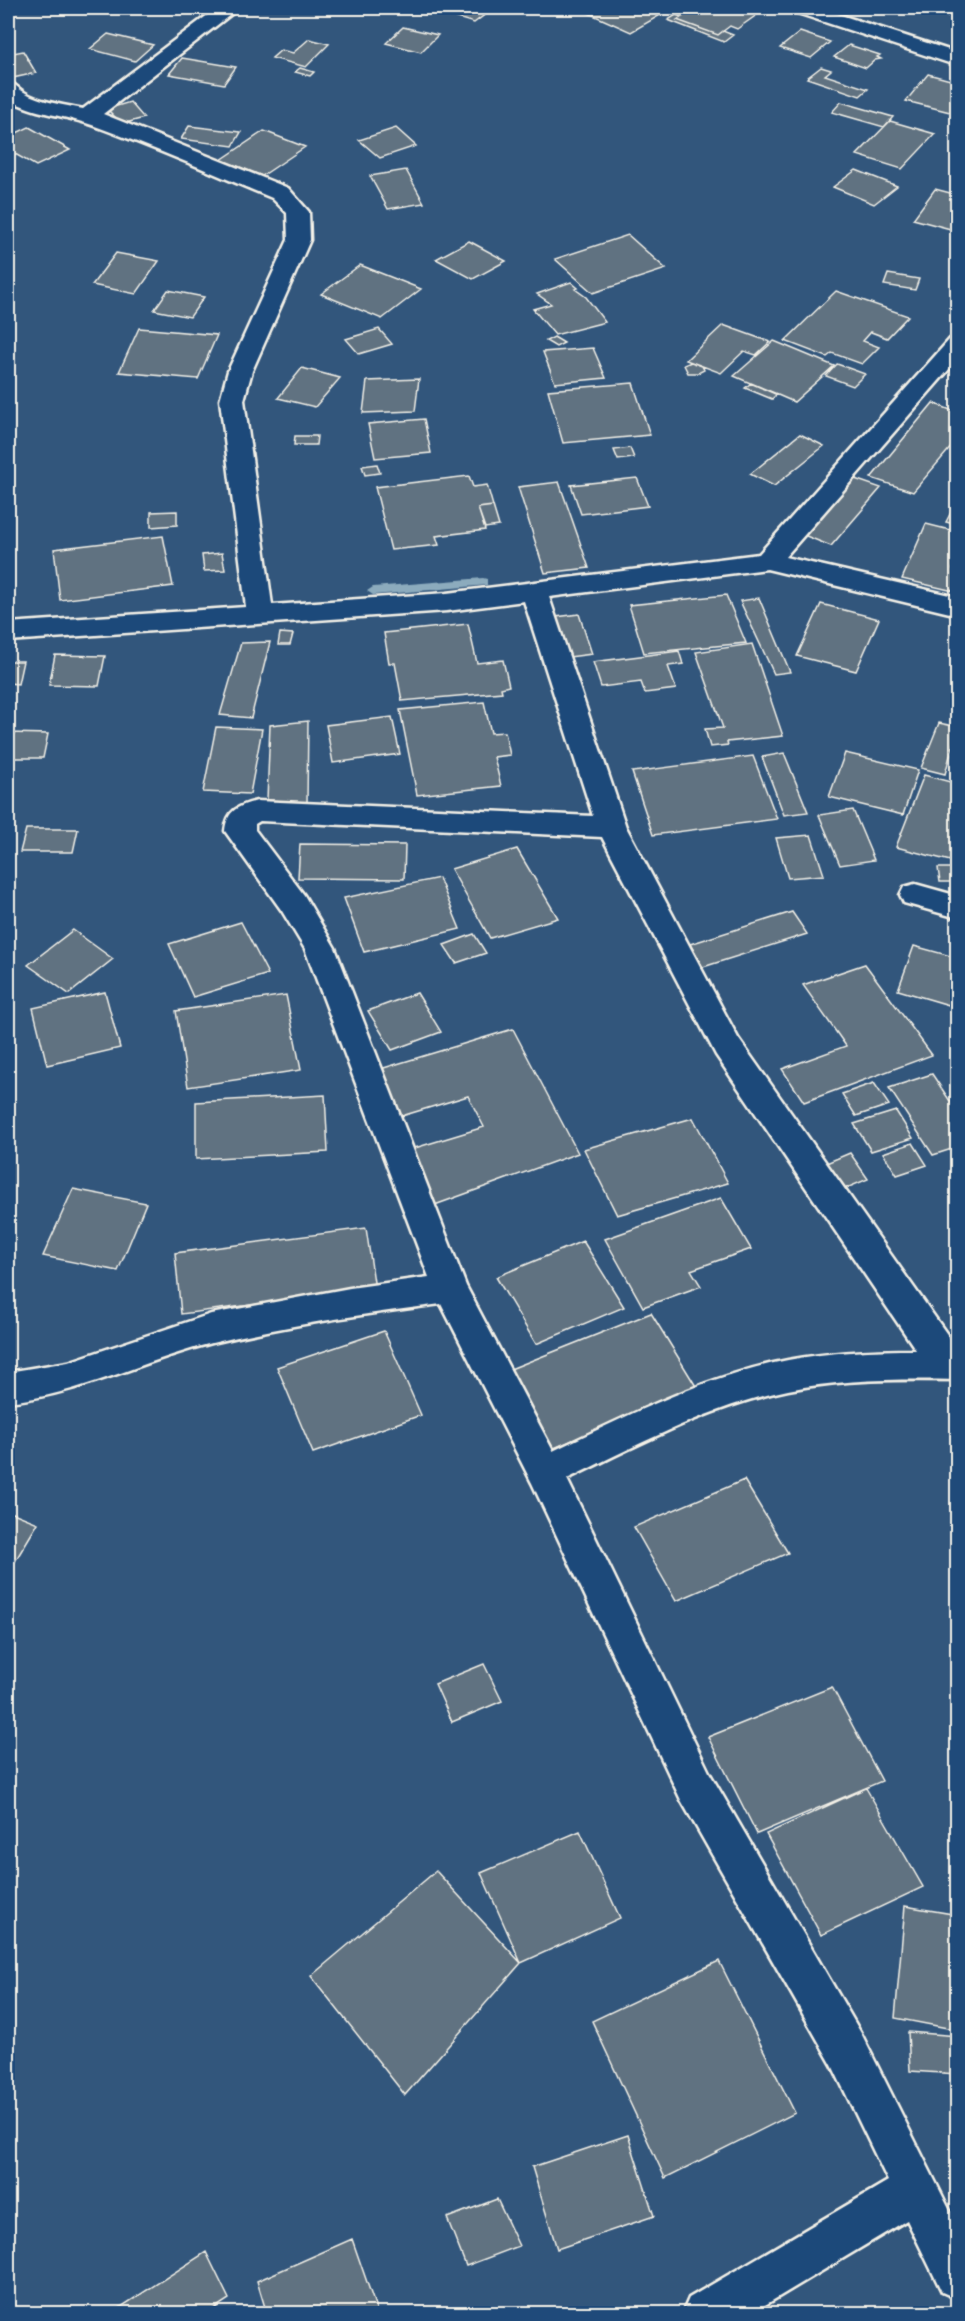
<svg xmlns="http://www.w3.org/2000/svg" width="965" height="2321" font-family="Pangolin,sans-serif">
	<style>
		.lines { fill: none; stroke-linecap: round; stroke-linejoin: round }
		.stream { fill: #8cabbd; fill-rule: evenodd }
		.building { fill: #607281; stroke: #f4f1e8; stroke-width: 1.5 }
		.street-casing { stroke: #f4f1e8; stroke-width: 5 }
		.street { fill: #1f4a7a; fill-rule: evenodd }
	</style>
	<rect width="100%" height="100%" fill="#32567c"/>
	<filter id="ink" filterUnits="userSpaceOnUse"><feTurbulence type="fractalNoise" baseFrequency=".0167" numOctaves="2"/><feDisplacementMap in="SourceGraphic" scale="12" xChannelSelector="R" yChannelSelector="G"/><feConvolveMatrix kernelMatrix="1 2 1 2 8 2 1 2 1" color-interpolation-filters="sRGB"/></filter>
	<g filter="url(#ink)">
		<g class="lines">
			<path class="stream" d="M 483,578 L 487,579 L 487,585 L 373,595 L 367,591 L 373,587 Z"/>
		</g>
		<path class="building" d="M 462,8 L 483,8 L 491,10 L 474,23 L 451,16 Z
			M 591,8 L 651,8 L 664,13 L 631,32 L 584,11 Z
			M 695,8 L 739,8 L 758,14 L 737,29 L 730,26 L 718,35 L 677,20 Z
			M 951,8 L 958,8 L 958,16 L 953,18 L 941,13 Z
			M 676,15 L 682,17 L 677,20 L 718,35 L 723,31 L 733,35 L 724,42 L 668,20 Z
			M 403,27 L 438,35 L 421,52 L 386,43 Z
			M 800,32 L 830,42 L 811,58 L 780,48 Z
			M 108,34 L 153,45 L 135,61 L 90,49 Z
			M 309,39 L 329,44 L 306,67 L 272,58 L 281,50 L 293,53 Z
			M 849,45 L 880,55 L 877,57 L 881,59 L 875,60 L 866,68 L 834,57 Z
			M 23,51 L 36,73 L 8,79 L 8,54 Z
			M 182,58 L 236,67 L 224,84 L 169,74 Z
			M 821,67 L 831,70 L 825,75 L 868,89 L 860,96 L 807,78 Z
			M 300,68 L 314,72 L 310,76 L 295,72 Z
			M 928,74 L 958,82 L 958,114 L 906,101 Z
			M 130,102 L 144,118 L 122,124 L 107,109 Z
			M 841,102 L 893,117 L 884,127 L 832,112 Z
			M 890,121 L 935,134 L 902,169 L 857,155 Z
			M 189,126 L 241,132 L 233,146 L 181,139 Z
			M 29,127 L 70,150 L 36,166 L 8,150 L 8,137 Z
			M 396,128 L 416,146 L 380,158 L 359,140 Z
			M 264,131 L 305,147 L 262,176 L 221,160 Z
			M 406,170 L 424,203 L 388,209 L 370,176 Z
			M 856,170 L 897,186 L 874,204 L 833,187 Z
			M 935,189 L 958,195 L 958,231 L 913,219 Z
			M 628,235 L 666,269 L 593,293 L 555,259 Z
			M 469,241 L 506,261 L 473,279 L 436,259 Z
			M 116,253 L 159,261 L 136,294 L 92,285 Z
			M 360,265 L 421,289 L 382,319 L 321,294 Z
			M 888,274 L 919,279 L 915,290 L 884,285 Z
			M 571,282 L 578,288 L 575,289 L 586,297 L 605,322 L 555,335 L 533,309 L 551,304 L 537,294 Z
			M 168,290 L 204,297 L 190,317 L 154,310 Z
			M 836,291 L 908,316 L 887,338 L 871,332 L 863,341 L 879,347 L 862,364 L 832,353 L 827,357 L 785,341 Z
			M 723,325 L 770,342 L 756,355 L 744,351 L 721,373 L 686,360 Z
			M 139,328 L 217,335 L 198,379 L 119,372 Z
			M 379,329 L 392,344 L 359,354 L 346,339 Z
			M 554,337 L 564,343 L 556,347 L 546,341 Z
			M 774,341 L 834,366 L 794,402 L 734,376 Z
			M 593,348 L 606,378 L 555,383 L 543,352 Z
			M 691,362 L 702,366 L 704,370 L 698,373 L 688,373 L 684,365 Z
			M 837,364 L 865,374 L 853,386 L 826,376 Z
			M 302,368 L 340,378 L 315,407 L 278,398 Z
			M 419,379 L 415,411 L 363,413 L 367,381 Z
			M 633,383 L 650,435 L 563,443 L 548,390 Z
			M 751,383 L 777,394 L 772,399 L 745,388 Z
			M 933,403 L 958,413 L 958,439 L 913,492 L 871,478 Z
			M 424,419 L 431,453 L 375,458 L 368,424 Z
			M 800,434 L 824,446 L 774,486 L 750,474 Z
			M 295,436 L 317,436 L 316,445 L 294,445 Z
			M 630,448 L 634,458 L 618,460 L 614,450 Z
			M 377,464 L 380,473 L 365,475 L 362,466 Z
			M 469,476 L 473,487 L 487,485 L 493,506 L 478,508 L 485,530 L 436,536 L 439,545 L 391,550 L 375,487 Z
			M 637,478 L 648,506 L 581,514 L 571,485 Z
			M 852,478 L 881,488 L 831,546 L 801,534 Z
			M 559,482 L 589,568 L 545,573 L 518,487 Z
			M 958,499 L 958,525 L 946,522 Z
			M 493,506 L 499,526 L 485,528 L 478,508 Z
			M 177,511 L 177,525 L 151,527 L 151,512 Z
			M 926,524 L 958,532 L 958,557 L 953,569 L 958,570 L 958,592 L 902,579 Z
			M 163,536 L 173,586 L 60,600 L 54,549 Z
			M 222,553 L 225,570 L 204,571 L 202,555 Z
			M 726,595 L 746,643 L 644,653 L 629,605 Z
			M 759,598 L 790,672 L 774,674 L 740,601 Z
			M 821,604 L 879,619 L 856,671 L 797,656 Z
			M 579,614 L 592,654 L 569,657 L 556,617 Z
			M 468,624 L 477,663 L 503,660 L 509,686 L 501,688 L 502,692 L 402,701 L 395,663 L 389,663 L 384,633 Z
			M 280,633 L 293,634 L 290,645 L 278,645 Z
			M 270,642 L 251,718 L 220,715 L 241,643 Z
			M 752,644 L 783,736 L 727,742 L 728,745 L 710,747 L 705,729 L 723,728 L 696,652 Z
			M 679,651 L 683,664 L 668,666 L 676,689 L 645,693 L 641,682 L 601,687 L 593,662 Z
			M 55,655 L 105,656 L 99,686 L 49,685 Z
			M 8,661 L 23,661 L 18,684 L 8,683 Z
			M 484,702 L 491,733 L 505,732 L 510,755 L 494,757 L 501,786 L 417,795 L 400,710 Z
			M 392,717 L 400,754 L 333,763 L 326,725 Z
			M 308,721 L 307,804 L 267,800 L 270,725 Z
			M 939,723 L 958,727 L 945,774 L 921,768 Z
			M 216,727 L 262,729 L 250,794 L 203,792 Z
			M 8,733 L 48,734 L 43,758 L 8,758 Z
			M 784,753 L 808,812 L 784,815 L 762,757 Z
			M 845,753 L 918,770 L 903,815 L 829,797 Z
			M 753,756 L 777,819 L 653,835 L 632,772 Z
			M 924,775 L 958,784 L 958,863 L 896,847 Z
			M 853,810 L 874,860 L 840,865 L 819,815 Z
			M 26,829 L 78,829 L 73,852 L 20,852 Z
			M 811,835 L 824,875 L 788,878 L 776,838 Z
			M 300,844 L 405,845 L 404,879 L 298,878 Z
			M 517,849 L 558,918 L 490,938 L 451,869 Z
			M 938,868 L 951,868 L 954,882 L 940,882 Z
			M 439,878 L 460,929 L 364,952 L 344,898 Z
			M 792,912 L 807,934 L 703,967 L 690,944 Z
			M 241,922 L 268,974 L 193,997 L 169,944 Z
			M 73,930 L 113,959 L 69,994 L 28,965 Z
			M 474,934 L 486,953 L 456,963 L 444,945 Z
			M 914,946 L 958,958 L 958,983 L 949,1005 L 898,990 Z
			M 865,964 L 932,1055 L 804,1102 L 782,1069 L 846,1046 L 803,985 Z
			M 105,992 L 120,1048 L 47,1065 L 33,1008 Z
			M 417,993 L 441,1032 L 392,1050 L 368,1011 Z
			M 286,995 L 301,1070 L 188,1087 L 176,1011 Z
			M 513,1029 L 578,1153 L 432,1206 L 405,1151 L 484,1127 L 468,1096 L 395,1118 L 377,1070 Z
			M 932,1074 L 958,1113 L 958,1147 L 933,1155 L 889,1088 Z
			M 874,1083 L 889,1105 L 856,1116 L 842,1094 Z
			M 325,1095 L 328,1152 L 196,1159 L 196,1102 Z
			M 896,1111 L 913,1138 L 871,1151 L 854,1124 Z
			M 693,1118 L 728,1183 L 617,1215 L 584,1149 Z
			M 913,1143 L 927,1165 L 897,1175 L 883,1153 Z
			M 850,1153 L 868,1179 L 823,1198 L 805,1172 Z
			M 73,1189 L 146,1203 L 118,1271 L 43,1256 Z
			M 721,1198 L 751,1249 L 691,1270 L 701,1286 L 643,1307 L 605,1239 Z
			M 366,1228 L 375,1289 L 181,1314 L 175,1253 Z
			M 583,1241 L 624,1307 L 536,1344 L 496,1277 Z
			M 651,1313 L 697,1388 L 547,1451 L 503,1372 Z
			M 384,1331 L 421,1415 L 313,1453 L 277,1367 Z
			M 744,1480 L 788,1553 L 676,1601 L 634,1527 Z
			M 8,1511 L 38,1523 L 8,1573 Z
			M 484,1664 L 502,1701 L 452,1722 L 435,1684 Z
			M 832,1687 L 882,1781 L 757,1834 L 708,1737 Z
			M 866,1788 L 923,1887 L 821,1935 L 766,1834 Z
			M 580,1831 L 620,1918 L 521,1963 L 481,1873 Z
			M 436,1871 L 521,1963 L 405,2095 L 311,1976 Z
			M 905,1906 L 958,1915 L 958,2030 L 895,2018 Z
			M 719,1961 L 795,2113 L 665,2178 L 592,2021 Z
			M 908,2032 L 958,2036 L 958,2074 L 910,2071 Z
			M 628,2135 L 654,2216 L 557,2249 L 532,2167 Z
			M 497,2199 L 519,2246 L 466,2266 L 447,2218 Z
			M 352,2239 L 378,2314 L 267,2314 L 257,2281 Z
			M 206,2252 L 229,2299 L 206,2314 L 110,2314 Z"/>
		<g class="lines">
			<g class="street-casing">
				<path id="street" d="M 217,8 L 239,8 L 103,114 L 288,188 L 309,212 L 310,240 L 252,371 L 244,400 L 272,605 L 447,593 L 759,554 L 950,339 L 958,337 L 958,359 L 785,557 L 958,597 L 958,615 L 767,569 L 549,597 L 626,827 L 738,1038 L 958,1350 L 958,1380 C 901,1379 844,1379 788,1390 C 710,1406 638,1445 567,1479 L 709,1772 L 862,2035 L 958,2227 L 958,2299 L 942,2292 L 907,2220 L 750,2314 L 682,2314 L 689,2298 L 888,2181 L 832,2065 L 681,1800 L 532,1483 L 441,1304 C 364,1314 287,1325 212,1343 C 142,1361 81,1394 8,1402 L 8,1372 L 68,1362 L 211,1314 L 350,1288 L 429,1277 L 305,949 L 282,911 L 225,831 C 227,810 238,806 257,801 L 593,816 L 524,601 L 447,611 L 8,641 L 8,623 L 246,607 L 220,400 L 228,371 L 288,240 L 287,213 L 272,198 C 212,173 153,147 92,125 C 64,115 34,114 8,99 L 8,82 C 16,84 17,88 24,92 C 40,102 64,105 83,109 ZM 260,821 L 602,837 L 716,1055 L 916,1350 C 873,1350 830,1352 788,1360 C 705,1376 628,1416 553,1451 L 466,1286 L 335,948 L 304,895 L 255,830 L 255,824 Z
					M 791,8 L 819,8 L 958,53 L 958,66 L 794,12 Z
					M 915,884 L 958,896 L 958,918 L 904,903 L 900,895 L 904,887 Z"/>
			</g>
			<use href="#street" class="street"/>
		</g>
	</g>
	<rect width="965" height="2321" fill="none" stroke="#1f4a7a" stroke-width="30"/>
	<rect x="15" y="15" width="935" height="2291" fill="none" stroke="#f4f1e8" stroke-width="2" filter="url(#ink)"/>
</svg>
